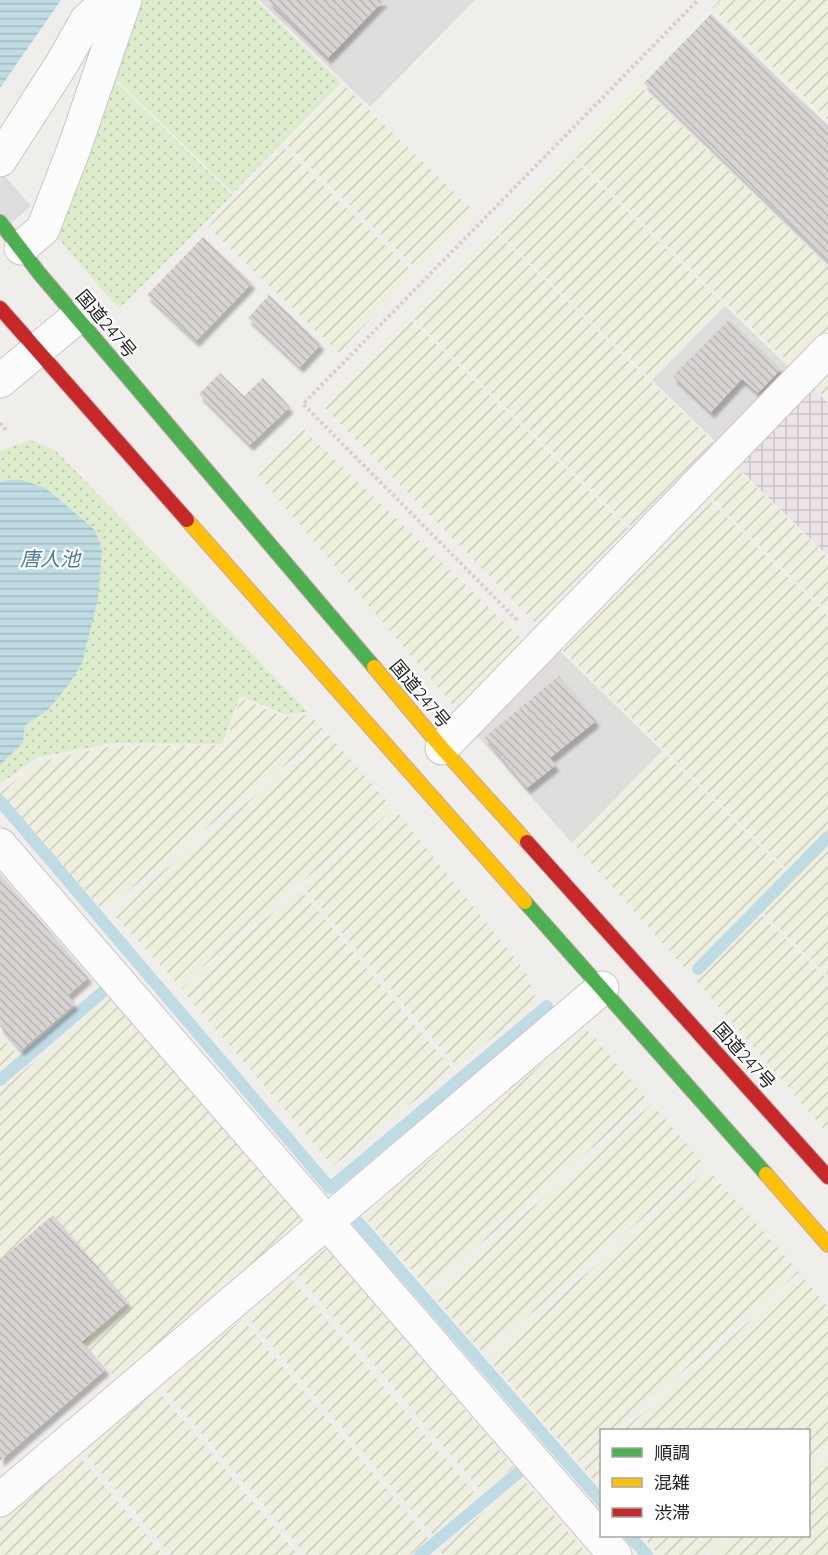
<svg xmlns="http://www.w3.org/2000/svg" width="828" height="1555" font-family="Quicksand,'Noto Sans JP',sans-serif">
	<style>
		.residential { fill: #dfdedc }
		.industrial { fill: url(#industrial-grid) }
		.farmland { fill: url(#farmland-furrows) }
		.grass { fill: url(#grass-dots) }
		.water { fill: url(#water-rules) }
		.pier { fill: #dedddd }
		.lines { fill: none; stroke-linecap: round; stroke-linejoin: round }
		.stream { stroke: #bfdbe3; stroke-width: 12 }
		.building { fill: url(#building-back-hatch); filter: url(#shadow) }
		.street-casing { stroke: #c9c8c7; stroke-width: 35 }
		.fast-casing { stroke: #c5a2ac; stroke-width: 16 }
		.slow-casing { stroke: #c5a2ac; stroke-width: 16 }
		.jam-casing { stroke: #c5a2ac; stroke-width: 16 }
		.path { stroke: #dccecd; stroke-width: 4; stroke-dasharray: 3 3; stroke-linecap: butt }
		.street { stroke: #fdfcfc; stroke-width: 33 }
		.fast { stroke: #4caf50; stroke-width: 14 }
		.slow { stroke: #ffc107; stroke-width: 14 }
		.jam { stroke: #c62828; stroke-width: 14 }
		.labels { text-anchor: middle; stroke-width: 4.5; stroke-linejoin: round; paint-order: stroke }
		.street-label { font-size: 18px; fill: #222; stroke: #fff }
		.water-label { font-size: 20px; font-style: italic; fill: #4a7aab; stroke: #fff }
	</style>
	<defs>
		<pattern id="industrial-grid" width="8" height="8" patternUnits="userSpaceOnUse" patternTransform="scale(1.5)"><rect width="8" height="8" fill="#ede4e9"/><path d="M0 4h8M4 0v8" fill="none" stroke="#cbc3c8"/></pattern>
		<pattern id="farmland-furrows" width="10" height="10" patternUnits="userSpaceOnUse" patternTransform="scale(1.5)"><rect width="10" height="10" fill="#efefdf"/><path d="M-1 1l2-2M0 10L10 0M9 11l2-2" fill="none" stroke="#cdcdbf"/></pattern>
		<pattern id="grass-dots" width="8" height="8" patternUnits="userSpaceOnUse" patternTransform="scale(1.5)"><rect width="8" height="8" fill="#ddeccb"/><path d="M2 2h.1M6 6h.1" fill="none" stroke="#bdcaae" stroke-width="1.8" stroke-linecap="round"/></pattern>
		<pattern id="water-rules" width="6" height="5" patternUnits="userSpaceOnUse" patternTransform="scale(1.5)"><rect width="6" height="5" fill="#bfdbe3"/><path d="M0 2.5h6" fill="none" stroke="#a4bcc2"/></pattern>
		<pattern id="building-back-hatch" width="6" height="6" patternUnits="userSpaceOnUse" patternTransform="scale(1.5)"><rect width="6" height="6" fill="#d7d4d2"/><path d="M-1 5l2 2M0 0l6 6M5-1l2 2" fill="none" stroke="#b8b6b4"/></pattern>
		<filter id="shadow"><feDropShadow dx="3.5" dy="6" stdDeviation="1.5" flood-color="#0004"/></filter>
	</defs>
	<rect width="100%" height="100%" fill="#f0eeeb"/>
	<path class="residential" d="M 259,0 L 475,0 L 370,107 Z
		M 725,306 L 791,369 L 718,444 L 652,380 Z
		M 557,648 L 662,751 L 572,843 L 474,732 Z"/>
	<path class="industrial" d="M 813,388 L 828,403 L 828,556 L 736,466 Z"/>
	<path class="farmland" d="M 720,0 L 828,0 L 828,120 L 712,8 Z
		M 342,84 L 474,211 L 417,269 L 285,143 Z
		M 638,84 L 828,267 L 828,331 L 793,367 L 571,153 Z
		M 282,146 L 413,272 L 339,353 L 208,227 Z
		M 569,155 L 723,304 L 651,379 L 496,230 Z
		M 495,232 L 717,446 L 634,530 L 412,317 Z
		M 410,319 L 632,532 L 539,627 L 324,407 Z
		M 828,373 L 828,400 L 814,387 Z
		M 303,429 L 525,642 L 458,711 L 256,473 Z
		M 735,467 L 828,558 L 828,612 L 708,495 Z
		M 706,497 L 828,616 L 828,832 L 789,871 L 558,646 Z
		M 241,698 L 284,717 L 310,715 L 326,732 L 103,911 L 0,797 L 0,793 L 38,762 L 112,746 L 225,745 Z
		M 329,735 L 391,806 L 180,986 L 112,913 Z
		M 664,752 L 787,873 L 689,973 L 574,844 Z
		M 394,808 L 525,971 L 537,1001 L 457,1067 L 303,887 Z
		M 828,843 L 828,976 L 761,911 Z
		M 300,890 L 453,1070 L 333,1166 L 181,989 Z
		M 759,913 L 828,980 L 828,1134 L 694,978 Z
		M 111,996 L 304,1219 L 117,1380 L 95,1354 L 83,1364 L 0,1268 L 0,1091 Z
		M 585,1027 L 648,1100 L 428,1289 L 364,1216 Z
		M 0,1035 L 18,1056 L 0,1071 Z
		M 652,1104 L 705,1165 L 484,1354 L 432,1294 Z
		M 708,1169 L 799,1272 L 615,1430 L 602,1430 L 601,1442 L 578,1462 L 488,1358 Z
		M 327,1248 L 514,1467 L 483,1493 L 296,1273 Z
		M 802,1276 L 828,1307 L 828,1449 L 809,1466 L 808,1430 L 623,1430 Z
		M 291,1278 L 478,1497 L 433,1535 L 246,1315 Z
		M 242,1319 L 429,1539 L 410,1555 L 306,1555 L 162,1387 Z
		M 157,1390 L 298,1555 L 171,1555 L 84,1452 Z
		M 601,1449 L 601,1489 L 582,1466 Z
		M 828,1455 L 828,1555 L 711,1555 L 734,1536 L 808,1536 L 809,1472 Z
		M 79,1456 L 163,1555 L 0,1555 L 0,1523 Z
		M 523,1479 L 588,1555 L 444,1555 L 439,1550 Z
		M 642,1536 L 728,1536 L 705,1555 L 659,1555 Z"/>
	<path class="grass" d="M 139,0 L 256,0 L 341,83 L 233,193 L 111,74 Z
		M 110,76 L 232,195 L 119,309 L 52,231 Z
		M 30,440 L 56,451 L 308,712 L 285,714 L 240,696 L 222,744 L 112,743 L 38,757 L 0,784 L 0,765 L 23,743 L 25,725 L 47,711 L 95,530 L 47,489 L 6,480 L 0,482 L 0,451 Z"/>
	<path class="water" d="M 0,0 L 61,0 L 0,88 Z
		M 6,480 L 23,480 L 47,489 L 95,530 L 102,551 L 98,599 L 82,663 L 69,684 L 47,711 L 25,725 L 23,743 L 0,765 L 0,482 Z"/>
	<path class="pier" d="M 0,171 L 31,206 L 0,233 Z"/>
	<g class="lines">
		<path class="stream" d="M 0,801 L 330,1188 L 547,1006
			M 698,969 L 828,837
			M 0,1080 L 105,990
			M 358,1222 L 602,1502
			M 630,1536 L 647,1555
			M 420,1555 L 518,1473"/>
	</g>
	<path class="building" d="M 268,0 L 384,0 L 328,58 Z
		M 711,14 L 828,126 L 828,261 L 644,83 Z
		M 203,237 L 252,283 L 196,341 L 147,295 Z
		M 269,295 L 321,344 L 300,367 L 248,318 Z
		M 729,320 L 781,369 L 758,393 L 742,379 L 711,412 L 673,376 Z
		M 220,373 L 244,396 L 263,378 L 290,407 L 250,445 L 199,394 Z
		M 559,676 L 596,721 L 550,758 L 556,765 L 527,788 L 485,737 Z
		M 0,874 L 89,977 L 68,995 L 75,1004 L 21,1050 L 0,1026 Z
		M 53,1215 L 128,1302 L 82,1342 L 106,1369 L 0,1461 L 0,1260 Z"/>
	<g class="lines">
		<g class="street-casing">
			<path id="street" d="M 0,160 L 63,62 L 86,21 L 108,0
				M 21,248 L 43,229 L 75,146 L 125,0
				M 0,381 L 77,317
				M 442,748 L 828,350
				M 0,845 L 615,1555
				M 0,1500 L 602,988"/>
		</g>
		<g class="fast-casing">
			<path id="fast" d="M 0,222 L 39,273 L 374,667
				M 525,902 L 766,1174"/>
		</g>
		<g class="slow-casing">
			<path id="slow" d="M 187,520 L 525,902
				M 374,667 L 442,748 L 527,842
				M 766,1174 L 828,1245"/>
		</g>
		<g class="jam-casing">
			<path id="jam" d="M 0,308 L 187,520
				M 527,842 L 828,1177"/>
		</g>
		<path class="path" d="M 0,423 L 6,430
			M 517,620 L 303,404 L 698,0"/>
		<use href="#street" class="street"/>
		<use href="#fast" class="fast"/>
		<use href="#slow" class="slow"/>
		<use href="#jam" class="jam"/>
	</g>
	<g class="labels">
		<g class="street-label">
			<text transform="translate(106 324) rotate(50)" y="6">国道247号</text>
			<text transform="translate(420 694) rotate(50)" y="6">国道247号</text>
			<text transform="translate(744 1056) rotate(48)" y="6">国道247号</text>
		</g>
		<g class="water-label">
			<text x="50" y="566">唐人池</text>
		</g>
	</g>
	<rect x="600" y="1429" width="210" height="108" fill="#ffffff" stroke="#a7a7a7" stroke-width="1.5"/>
	<rect x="612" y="1448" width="30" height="9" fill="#4caf50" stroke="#a7a7a7" stroke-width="1.5"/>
	<text x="654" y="1459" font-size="18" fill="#222222">順調</text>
	<rect x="612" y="1478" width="30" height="9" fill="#ffc107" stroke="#a7a7a7" stroke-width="1.5"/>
	<text x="654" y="1489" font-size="18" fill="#222222">混雑</text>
	<rect x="612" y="1508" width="30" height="9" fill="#c62828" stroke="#a7a7a7" stroke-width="1.5"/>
	<text x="654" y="1519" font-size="18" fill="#222222">渋滞</text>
</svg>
